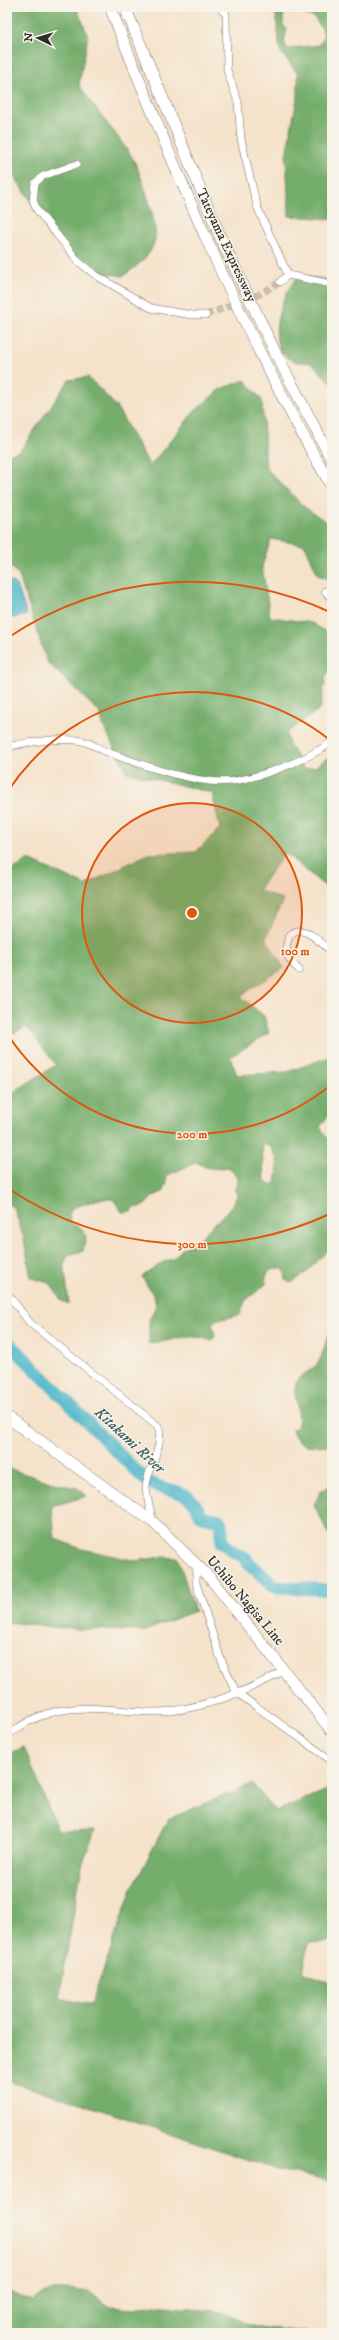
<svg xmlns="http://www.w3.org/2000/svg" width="339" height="2340" font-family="'IM FELL DW Pica',serif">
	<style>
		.forest { fill: #74ad6c; stroke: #506c4c; fill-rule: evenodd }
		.water { fill: #4cb6c9; stroke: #3c707a }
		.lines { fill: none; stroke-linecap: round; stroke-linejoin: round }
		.river { stroke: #4cb6c9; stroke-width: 13 }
		.minor-tunnel { stroke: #cdbdaa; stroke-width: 7; stroke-dasharray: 7 3.5; stroke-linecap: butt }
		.minor-casing { stroke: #726b63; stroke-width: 8 }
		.highway-casing { stroke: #726b63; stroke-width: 12 }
		.minor { stroke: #fff; stroke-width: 7 }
		.highway { stroke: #fff; stroke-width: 11 }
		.ring { fill: none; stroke: #df570e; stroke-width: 2 }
		.labels { text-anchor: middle; stroke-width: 3; stroke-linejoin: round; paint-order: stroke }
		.street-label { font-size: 14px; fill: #2b2b2b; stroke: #f7f3e8 }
		.water-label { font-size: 15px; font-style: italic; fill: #375c62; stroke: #f7f3e8 }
		.centre { fill: #df570e; stroke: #f7f3e8; stroke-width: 2 }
		.ring-label { font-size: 12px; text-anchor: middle; font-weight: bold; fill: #df570e; stroke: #f7f3e8; stroke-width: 3; stroke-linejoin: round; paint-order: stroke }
	</style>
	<rect width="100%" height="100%" fill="#f7f3e8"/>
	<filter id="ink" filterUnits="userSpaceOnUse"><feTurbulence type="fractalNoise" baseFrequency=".025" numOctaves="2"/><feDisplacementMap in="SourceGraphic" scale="8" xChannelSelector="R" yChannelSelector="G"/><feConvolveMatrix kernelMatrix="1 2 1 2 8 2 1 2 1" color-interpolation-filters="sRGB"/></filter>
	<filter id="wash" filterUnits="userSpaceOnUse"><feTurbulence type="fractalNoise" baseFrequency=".012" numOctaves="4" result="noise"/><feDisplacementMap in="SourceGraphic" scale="16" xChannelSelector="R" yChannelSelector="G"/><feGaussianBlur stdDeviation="0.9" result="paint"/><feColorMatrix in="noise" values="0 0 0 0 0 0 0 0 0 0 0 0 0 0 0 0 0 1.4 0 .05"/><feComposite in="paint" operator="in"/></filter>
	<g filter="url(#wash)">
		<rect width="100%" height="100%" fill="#f5e2ca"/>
		<path class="forest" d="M 7,7 L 76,7 L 88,35 L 79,85 C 95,110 114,130 130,154 C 139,166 159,226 155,240 C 150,258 137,266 123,276 L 90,271 L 57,239 L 7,166 Z
			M 275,7 L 332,7 L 332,219 L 289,216 L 286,155 L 298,94 L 298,74 L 280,51 ZM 295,12 L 314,17 L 322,29 L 324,37 L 320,45 L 287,49 L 284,41 L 287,29 L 283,25 L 283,14 Z
			M 299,276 L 332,280 L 332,384 L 312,363 C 306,362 296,363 291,360 C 262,347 282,291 299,276 Z
			M 88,377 L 116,406 L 150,466 L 192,414 L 219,390 L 245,380 L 262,400 L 266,468 L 303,506 L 332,526 L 332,580 L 318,575 L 305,545 L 271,539 L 262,566 L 270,617 L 312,623 L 332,636 L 332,670 L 326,675 L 320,709 L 286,733 L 289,744 L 304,769 L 315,767 L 332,754 L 332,892 L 285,853 L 258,890 L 283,900 L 266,938 L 284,968 L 240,996 L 264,1016 L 269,1033 L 230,1057 L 237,1075 L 287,1072 L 332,1056 L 332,1110 L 320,1127 L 327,1138 L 332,1139 L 332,1246 L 306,1273 L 291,1283 L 286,1280 L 285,1271 L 281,1268 L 270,1270 L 266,1276 L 266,1284 L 245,1301 L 240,1315 L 218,1320 L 212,1324 L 215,1337 L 211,1341 C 187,1331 171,1342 149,1344 L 149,1321 L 156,1305 L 154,1296 L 142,1277 L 163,1262 L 173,1259 L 183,1248 L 196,1242 L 233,1205 L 237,1195 L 235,1190 L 238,1178 L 229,1167 C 216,1168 208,1171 197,1162 L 166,1176 L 167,1182 L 164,1191 L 152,1197 L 145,1205 L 135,1208 L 132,1211 L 122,1212 L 113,1199 L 99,1199 L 72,1208 L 69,1215 L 71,1222 L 83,1231 L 86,1237 L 83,1251 L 68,1255 L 64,1264 L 69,1304 L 62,1301 L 50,1283 L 31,1278 L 24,1239 L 14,1208 L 7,1203 L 7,1096 L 56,1065 L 27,1027 L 7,1036 L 7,873 L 29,860 L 85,885 L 148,854 L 196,852 L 220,828 L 212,793 L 127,772 L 105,730 L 99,712 L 47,662 L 19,576 L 7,562 L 7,454 L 8,455 L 20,451 L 69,380 ZM 262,1144 L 267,1144 C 279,1155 281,1169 274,1184 L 269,1185 L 264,1179 Z
			M 332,1330 L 332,1444 C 316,1447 297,1449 292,1429 L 297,1428 C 302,1414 294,1402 295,1388 C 296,1376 311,1372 317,1364 C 325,1353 324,1340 332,1330 Z
			M 7,1468 L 50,1482 L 77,1488 L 87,1496 L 52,1506 L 55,1539 L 82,1549 L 136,1561 L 161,1557 L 178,1558 L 195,1611 L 145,1631 L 74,1629 L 7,1622 Z
			M 332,1484 L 332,1540 L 314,1505 L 321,1491 Z
			M 24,1747 L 58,1831 L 95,1830 L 82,1865 L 59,1998 L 91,2005 L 131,1891 L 168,1819 L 252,1784 L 276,1811 L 332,1788 L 332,1941 L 309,1943 L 303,1972 L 332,1983 L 332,2182 L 278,2170 L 99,2109 L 7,2081 L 7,1755 Z
			M 66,2289 L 89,2292 L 110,2307 L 133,2309 L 154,2305 L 222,2312 L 251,2326 L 313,2333 L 7,2333 L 7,2292 L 34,2301 L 44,2293 Z"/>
		<path class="water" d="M 7,582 L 13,582 L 18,588 L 27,615 L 7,619 Z"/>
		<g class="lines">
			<path class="river" d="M 7,1341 L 143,1478 C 168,1498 187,1481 201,1516 L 219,1520 L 222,1526 L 222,1542 L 234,1552 L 246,1558 L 248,1563 L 273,1585 L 277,1587 L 332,1590"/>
		</g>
	</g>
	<g filter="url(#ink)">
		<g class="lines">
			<path class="minor-tunnel" d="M 206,315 L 260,294 L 280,282"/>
			<g class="minor-casing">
				<path id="minor" d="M 219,7 L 226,14 L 227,70 L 238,102 L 241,139 L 253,190 L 258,209 L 288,275
					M 77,164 L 43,176 L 35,183 L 33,200 L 37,210 L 79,262 L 94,274 L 151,308 L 192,315 L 206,315
					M 288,275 L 332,284
					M 280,282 L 288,275
					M 325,591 L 332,599
					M 7,747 C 27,742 62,737 82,741 C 91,743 99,749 107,752 C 140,764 175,777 209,781 C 245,786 303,762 332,742
					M 299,970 C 295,966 290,961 288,956 C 284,946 288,928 302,931 C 313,933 323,945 332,952
					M 7,1293 L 30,1323 L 158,1426 C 165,1444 148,1467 146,1486 C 146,1497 151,1511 153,1522
					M 198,1567 L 196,1574 L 196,1583 L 220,1657 L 236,1692 L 332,1761
					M 7,1735 C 21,1726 34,1717 50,1713 C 89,1701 131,1716 171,1711 C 209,1706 251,1690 285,1670"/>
			</g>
			<g class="highway-casing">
				<path id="highway" d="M 110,7 C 175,171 243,334 332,487
					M 125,7 L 222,241 L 277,356 L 332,460
					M 7,1417 L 153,1522 L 210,1578 L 332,1731"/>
			</g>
			<use href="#minor" class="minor"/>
			<use href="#highway" class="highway"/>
		</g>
	</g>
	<circle cx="192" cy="913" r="110" fill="#df570e" fill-opacity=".12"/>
	<g class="ring">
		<circle cx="192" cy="913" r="110"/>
		<path d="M331 1085A221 221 0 0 1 8 1035M8 791A221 221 0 0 1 331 741"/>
		<path d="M332 1213A331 331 0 0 1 9 1189M9 637A331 331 0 0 1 332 613"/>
	</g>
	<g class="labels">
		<g class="street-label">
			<text transform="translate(227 245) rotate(65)" y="5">Tateyama Expressway</text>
			<text transform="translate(246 1600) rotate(50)" y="5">Uchibo Nagisa Line</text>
		</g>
		<g class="water-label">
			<text transform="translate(130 1440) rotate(43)" y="5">Kitakami River</text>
		</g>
	</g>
	<circle cx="192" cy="913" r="6" class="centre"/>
	<g class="ring-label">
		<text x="295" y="955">100 m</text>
		<text x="192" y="1138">200 m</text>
		<text x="192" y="1248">300 m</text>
	</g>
	<rect width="339" height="2340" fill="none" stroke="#f7f3e8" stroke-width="24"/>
	<g transform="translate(38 38) rotate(275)" stroke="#f7f3e8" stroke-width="3" paint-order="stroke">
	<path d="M0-3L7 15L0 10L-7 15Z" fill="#2b2b2b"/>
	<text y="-6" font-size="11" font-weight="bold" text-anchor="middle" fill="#2b2b2b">N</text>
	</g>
</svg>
